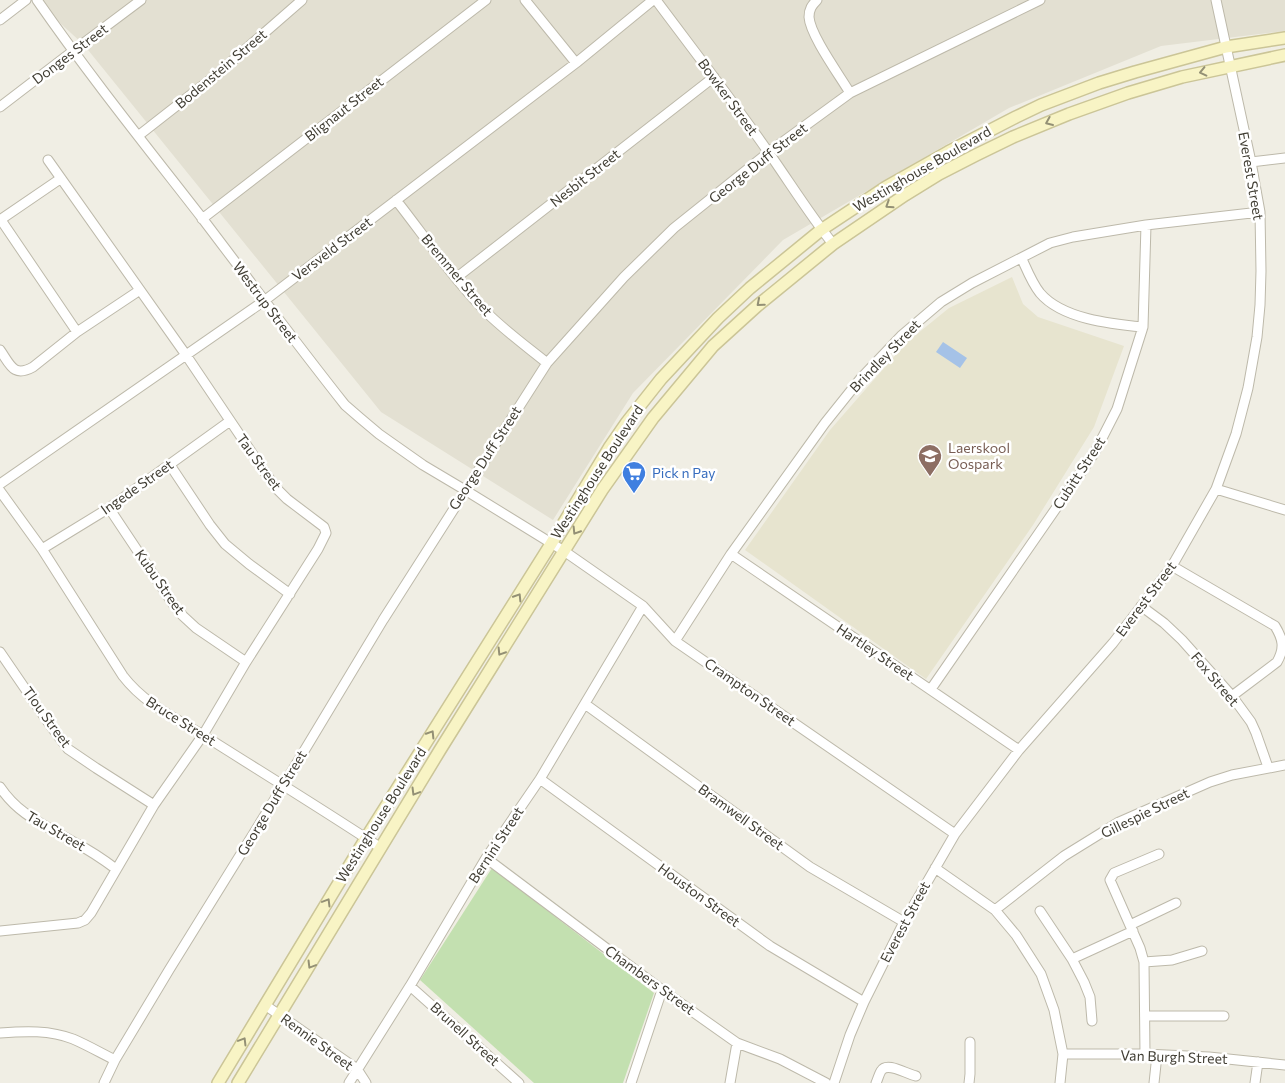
<svg xmlns="http://www.w3.org/2000/svg" width="1285" height="1083" font-family="Commissioner,sans-serif">
	<style>
		.residential { fill: #e3e0d2 }
		.education { fill: #e7e4cf }
		.green { fill: #c3e0b0 }
		.water { fill: #a5c2e7 }
		.lines { fill: none; stroke-linecap: round; stroke-linejoin: round }
		.street-casing { stroke: #bdb9aa; stroke-width: 11 }
		.secondary-casing { stroke: #cbc597; stroke-width: 14 }
		.street { stroke: #fff; stroke-width: 9 }
		.secondary { stroke: #f8f4c5; stroke-width: 11 }
		.oneway { stroke: #939075 }
		.labels { text-anchor: middle; stroke-width: 5; stroke-linejoin: round; paint-order: stroke }
		.street-label { font-size: 14px; fill: #413e34; stroke: #fff }
		.education-label { font-size: 14px; fill: #785e54; stroke: #fff; text-anchor: start }
		.shop-label { font-size: 14px; fill: #366cbe; stroke: #fff; text-anchor: start }
	</style>
	<rect width="100%" height="100%" fill="#f0eee4"/>
	<path class="residential" d="M 35,0 L 1285,0 L 1285,31 L 1161,46 L 1009,108 L 783,240 L 633,393 L 553,520 L 381,412 L 84,45 Z"/>
	<path class="education" d="M 1012,277 L 1023,304 L 1038,317 L 1124,346 L 1094,427 L 1033,525 L 926,679 L 745,550 L 830,430 L 906,343 L 949,308 Z"/>
	<path class="green" d="M 492,868 L 654,993 L 623,1083 L 534,1083 L 420,980 Z"/>
	<path class="water" d="M 943,342 L 967,358 L 960,368 L 936,352 Z"/>
	<g class="lines">
		<g class="street-casing">
			<path id="street" d="M 37,0 C 89,75 146,146 202,218 C 249,280 296,343 345,405 L 360,418 L 379,434 L 423,465 L 465,490 L 564,551 L 643,606 L 675,641 L 955,834
				M 525,0 L 576,63
				M 656,0 C 694,51 733,101 769,153 C 790,183 810,215 833,244
				M 817,0 C 812,5 809,9 809,17 C 810,35 840,76 850,93
				M 0,20 L 26,0
				M 0,107 L 73,51 L 141,0
				M 138,136 L 216,75 L 302,0
				M 1251,162 L 1285,158
				M 396,200 C 425,237 452,277 485,311 C 504,330 526,346 547,363
				M 202,219 L 486,0
				M 0,220 L 60,179
				M 1,220 L 77,332
				M 1022,259 C 1027,270 1032,283 1040,293 C 1062,319 1111,324 1143,327
				M 456,278 L 714,77
				M 0,350 C 10,364 13,378 33,367 L 77,332 L 140,290
				M 170,465 L 210,525 L 225,544 L 249,564 L 290,594
				M 0,484 L 264,301 L 576,63 L 653,0
				M 1216,489 L 1285,510
				M 0,491 L 42,549 L 123,676 C 146,706 180,720 211,740 C 268,776 325,811 381,848
				M 109,508 L 173,604 L 183,616 L 196,628 L 246,662
				M 42,549 L 109,508 L 230,421
				M 731,554 L 1019,750
				M 1172,566 L 1275,626 C 1283,639 1285,648 1277,662 L 1232,696
				M 1141,606 L 1164,623 L 1182,640 L 1232,696 L 1251,722 L 1256,733 L 1268,767
				M 675,641 L 731,554 L 825,423 L 861,378 L 901,336 L 941,302 L 972,283 L 1050,243 L 1073,237 L 1146,225 L 1260,212
				M 0,652 L 50,725 L 68,749 L 96,768 L 154,805
				M 931,689 L 1095,452 L 1117,409 L 1143,327 L 1146,225
				M 585,704 L 810,867 L 904,922
				M 540,779 L 770,946 L 864,1002
				M 0,787 C 20,817 48,826 77,844 C 91,851 104,860 116,869
				M 486,858 L 662,990 L 737,1043 L 780,1059 L 826,1083
				M 935,868 L 995,910 L 1016,935 L 1041,974 L 1054,1010 L 1063,1054 L 1060,1083
				M 995,910 L 1064,856 L 1119,822 L 1210,782 L 1232,775 L 1285,765
				M 1040,911 L 1072,959
				M 1130,925 L 1176,903
				M 0,931 L 78,923 L 85,920 L 91,913 L 154,805 L 203,735 L 246,662 L 318,549 L 326,533 L 324,527 L 287,499 L 277,489 L 264,471 L 186,355 L 48,160
				M 1144,962 L 1172,960 L 1202,951
				M 410,986 L 519,1083
				M 265,1005 L 357,1069 L 366,1083
				M 1145,1016 L 1224,1016
				M 1092,1021 L 1090,997 L 1084,982 L 1072,959 L 1133,931
				M 0,1033 C 25,1031 50,1030 73,1039 C 87,1045 101,1053 115,1060
				M 1063,1054 L 1145,1054 L 1209,1057 L 1285,1065
				M 1145,1054 L 1144,962 L 1140,948 L 1110,880 L 1114,873 L 1159,854
				M 104,1083 L 115,1060 L 169,970 L 283,786 L 383,620 L 547,363 L 624,277 L 674,228 L 769,152 L 850,93 L 1040,0
				M 349,1083 L 410,986 L 486,858 L 540,779 L 643,606
				M 631,1083 L 662,990
				M 730,1083 L 737,1043
				M 834,1083 L 850,1035 L 864,1002 L 904,922 L 955,834 L 1019,750 L 1113,643 L 1172,566 L 1216,489 L 1236,434 L 1248,388 L 1257,337 L 1260,305 L 1261,271 L 1260,212 L 1251,162 L 1216,0
				M 876,1083 C 878,1079 879,1074 881,1071 C 887,1061 906,1074 916,1076
				M 969,1083 L 970,1074 L 970,1042
				M 1154,1083 L 1157,1055
				M 1255,1083 L 1258,1062"/>
		</g>
		<g class="secondary-casing">
			<path id="secondary" d="M 218,1083 L 366,838 L 551,544 L 609,448 L 627,422 L 661,379 L 718,318 L 750,288 L 821,230 L 886,187 L 948,152 L 1016,117 L 1041,105 L 1099,83 L 1135,72 L 1226,47 L 1285,38
				M 238,1083 L 440,750 L 602,490 L 653,418 L 713,346 L 757,306 L 833,244 L 905,195 L 939,174 L 976,155 L 1013,137 L 1069,114 L 1128,93 L 1182,77 L 1285,55"/>
		</g>
		<use href="#street" class="street"/>
		<use href="#secondary" class="secondary"/>
	</g>
	<defs><path id="oneway-chevron" d="M-2-3.5L2.5 0L-2 3.5" fill="none" stroke-width="1.6" stroke-linecap="round" stroke-linejoin="round" transform="scale(1.25)"/></defs>
	<g class="oneway">
		<use href="#oneway-chevron" transform="translate(1203 72) rotate(167)"/>
		<use href="#oneway-chevron" transform="translate(1049 122) rotate(157)"/>
		<use href="#oneway-chevron" transform="translate(889 205) rotate(147)"/>
		<use href="#oneway-chevron" transform="translate(760 303) rotate(139)"/>
		<use href="#oneway-chevron" transform="translate(576 531) rotate(122)"/>
		<use href="#oneway-chevron" transform="translate(518 597) rotate(-58)"/>
		<use href="#oneway-chevron" transform="translate(501 652) rotate(122)"/>
		<use href="#oneway-chevron" transform="translate(431 734) rotate(-58)"/>
		<use href="#oneway-chevron" transform="translate(415 792) rotate(121)"/>
		<use href="#oneway-chevron" transform="translate(327 902) rotate(-59)"/>
		<use href="#oneway-chevron" transform="translate(311 965) rotate(121)"/>
		<use href="#oneway-chevron" transform="translate(243 1041) rotate(-59)"/>
	</g>
	<defs>
		<g id="school-pin" transform="scale(1.25)"><path d="M0 17L-7.5 6A9.5 9.5 0 1 1 7.5 6Z" fill="#8d6e63" stroke="#fff"/><path d="M0-5L7-2L0 1L-7-2ZM-4 1L0 2.5L4 1V4Q0 6-4 4Z" fill="#fff"/></g>
		<g id="supermarket-pin" transform="scale(1.25)"><path d="M0 17L-7.5 6A9.5 9.5 0 1 1 7.5 6Z" fill="#3f7fe0" stroke="#fff"/><path d="M-6-5.5h2.5l.6 2H6L4.5 2H-2.5L-4.4-4H-6ZM-1.5 3.2a1.3 1.3 0 1 0 .1 0ZM3 3.2a1.3 1.3 0 1 0 .1 0Z" fill="#fff"/></g>
	</defs>
	<g fill-rule="evenodd">
		<use href="#school-pin" x="930" y="456"/>
		<use href="#supermarket-pin" x="634" y="473"/>
	</g>
	<g class="labels">
		<g class="street-label">
			<text transform="translate(70 54) rotate(-37)" y="5">Donges Street</text>
			<text transform="translate(221 69) rotate(-40)" y="5">Bodenstein Street</text>
			<text transform="translate(728 97) rotate(54)" y="5">Bowker Street</text>
			<text transform="translate(344 109) rotate(-38)" y="5">Blignaut Street</text>
			<text transform="translate(758 163) rotate(-38)" y="5">George Duff Street</text>
			<text transform="translate(922 169) rotate(-30)" y="5">Westinghouse Boulevard</text>
			<text transform="translate(1251 176) rotate(80)" y="5">Everest Street</text>
			<text transform="translate(585 178) rotate(-38)" y="5">Nesbit Street</text>
			<text transform="translate(332 249) rotate(-37)" y="5">Versveld Street</text>
			<text transform="translate(457 275) rotate(50)" y="5">Bremmer Street</text>
			<text transform="translate(265 302) rotate(53)" y="5">Westrup Street</text>
			<text transform="translate(885 356) rotate(-46)" y="5">Brindley Street</text>
			<text transform="translate(485 458) rotate(-57)" y="5">George Duff Street</text>
			<text transform="translate(259 462) rotate(54)" y="5">Tau Street</text>
			<text transform="translate(597 472) rotate(-57)" y="5">Westinghouse Boulevard</text>
			<text transform="translate(1079 473) rotate(-57)" y="5">Cubitt Street</text>
			<text transform="translate(137 487) rotate(-35)" y="5">Ingede Street</text>
			<text transform="translate(160 582) rotate(55)" y="5">Kubu Street</text>
			<text transform="translate(1146 599) rotate(-53)" y="5">Everest Street</text>
			<text transform="translate(875 652) rotate(34)" y="5">Hartley Street</text>
			<text transform="translate(1215 679) rotate(50)" y="5">Fox Street</text>
			<text transform="translate(750 692) rotate(35)" y="5">Crampton Street</text>
			<text transform="translate(47 717) rotate(54)" y="5">Tlou Street</text>
			<text transform="translate(181 721) rotate(32)" y="5">Bruce Street</text>
			<text transform="translate(272 803) rotate(-59)" y="5">George Duff Street</text>
			<text transform="translate(1145 813) rotate(-26)" y="5">Gillespie Street</text>
			<text transform="translate(381 815) rotate(-58)" y="5">Westinghouse Boulevard</text>
			<text transform="translate(741 817) rotate(36)" y="5">Bramwell Street</text>
			<text transform="translate(56 831) rotate(30)" y="5">Tau Street</text>
			<text transform="translate(496 845) rotate(-57)" y="5">Bernini Street</text>
			<text transform="translate(699 895) rotate(36)" y="5">Houston Street</text>
			<text transform="translate(905 922) rotate(-62)" y="5">Everest Street</text>
			<text transform="translate(650 980) rotate(36)" y="5">Chambers Street</text>
			<text transform="translate(465 1034) rotate(42)" y="5">Brunell Street</text>
			<text transform="translate(317 1042) rotate(36)" y="5">Rennie Street</text>
			<text transform="translate(1174 1057) rotate(2)" y="5">Van Burgh Street</text>
		</g>
		<g class="education-label">
			<text x="948" y="453">Laerskool<tspan x="948" dy="16">Oospark</tspan></text>
		</g>
		<g class="shop-label">
			<text x="652" y="478">Pick n Pay</text>
		</g>
	</g>
</svg>
